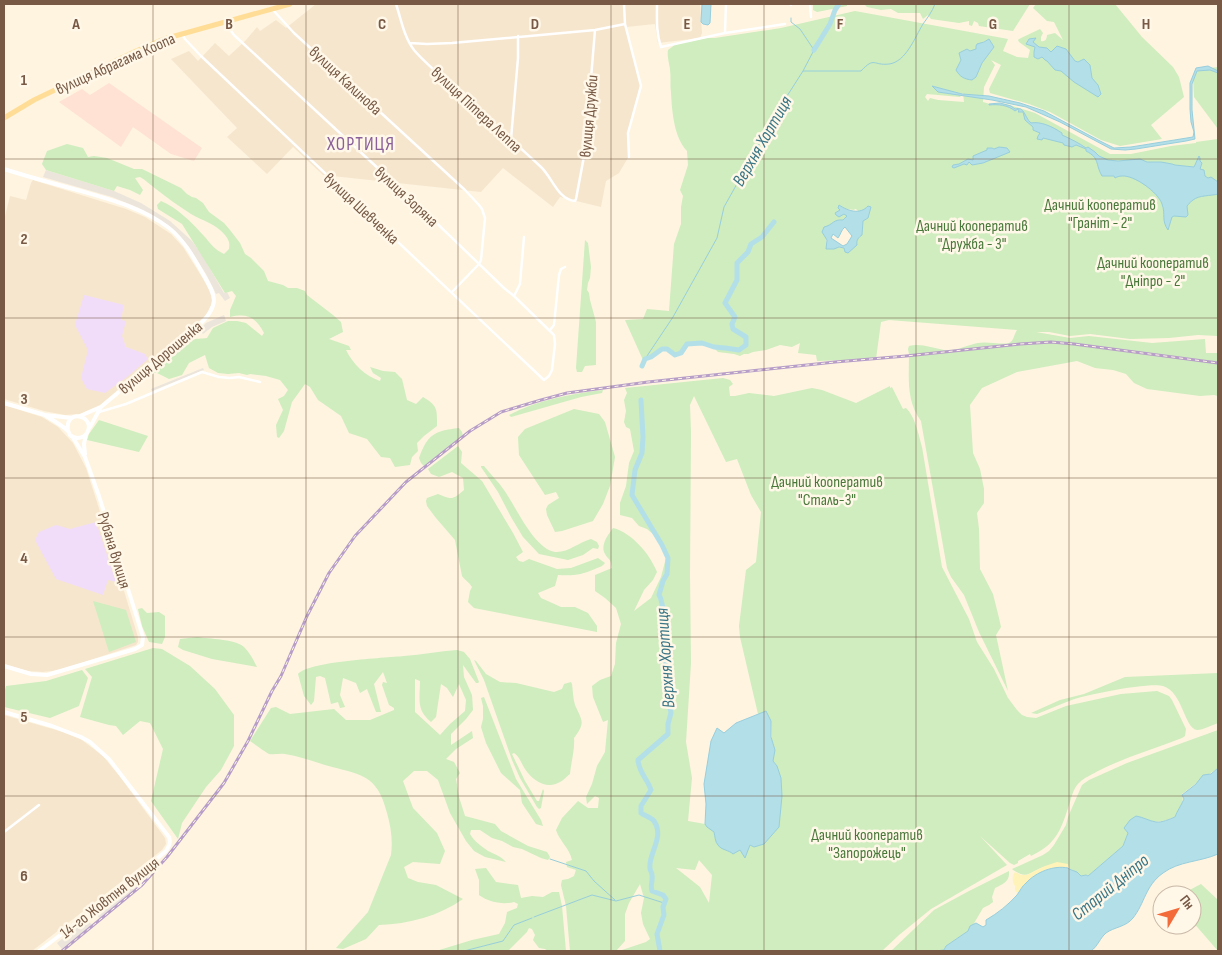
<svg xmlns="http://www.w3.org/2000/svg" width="1222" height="955" font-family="'Sofia Sans Condensed',sans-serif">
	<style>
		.residential { fill: #f6e6ce }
		.commercial { fill: #ffe2d3 }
		.industrial { fill: #ece5dc }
		.education { fill: #f1ddfa }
		.green { fill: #cfedbe; fill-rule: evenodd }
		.sand { fill: #fff3b9 }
		.water { fill: #b3dfe9; stroke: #98cedc; fill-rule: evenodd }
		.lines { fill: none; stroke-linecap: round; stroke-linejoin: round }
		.stream { stroke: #98cedc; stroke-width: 1 }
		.river { stroke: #b3dfe9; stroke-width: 5 }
		.minor { stroke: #fff; stroke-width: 2.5 }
		.tertiary { stroke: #fff; stroke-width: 4 }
		.primary { stroke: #ffdd96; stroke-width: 5 }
		.rail-casing { stroke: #b79ec8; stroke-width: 3 }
		.rail { stroke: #fff7e8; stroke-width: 1; stroke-dasharray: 4; stroke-linecap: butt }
		.grid { fill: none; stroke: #775945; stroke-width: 1; stroke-opacity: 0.55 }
		.labels { text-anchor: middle; stroke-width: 5; stroke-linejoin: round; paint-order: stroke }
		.street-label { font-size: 16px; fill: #775945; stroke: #fff7e8 }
		.park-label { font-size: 16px; fill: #49793a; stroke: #fff7e8 }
		.water-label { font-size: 18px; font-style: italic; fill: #3a7686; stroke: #fff7e8 }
		.quarter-label { font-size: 19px; letter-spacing: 1px; fill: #8a609b; stroke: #fff7e8 }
		.grid-label { font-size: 16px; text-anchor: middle; font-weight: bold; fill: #775945; stroke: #fff7e8; stroke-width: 5; stroke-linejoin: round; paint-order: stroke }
	</style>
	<rect width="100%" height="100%" fill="#fef4e0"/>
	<path class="residential" d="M 316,4 L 700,4 L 702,33 L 700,38 L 658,43 L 655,24 L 626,27 L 640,85 L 632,115 L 627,138 L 629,156 L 619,173 L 606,181 L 601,207 L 560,197 L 553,207 L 503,168 L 481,192 L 323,175 L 293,147 L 267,174 L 227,137 L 237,128 L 171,59 L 189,51 L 198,61 L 215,43 L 229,56 L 246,40 L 257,27 L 260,31 L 276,20 L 286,28 Z
		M 33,180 L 126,209 L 145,217 L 171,234 L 183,247 L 202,277 L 212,295 L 212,303 L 206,315 L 200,321 L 100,405 L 80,414 L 65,415 L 44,411 L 4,399 L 4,220 L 10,196 L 26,200 L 31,183 Z
		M 4,405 L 42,417 L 58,427 L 73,443 L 86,468 L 97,502 L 138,637 L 138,642 L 136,645 L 60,670 L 43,672 L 28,671 L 4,664 Z
		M 4,715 L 63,732 L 82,740 L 103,756 L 121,778 L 165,838 L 166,844 L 162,850 L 32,951 L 4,951 Z"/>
	<path class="commercial" d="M 109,83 L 202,148 L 194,161 L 171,154 L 133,127 L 121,147 L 59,102 L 82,89 L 90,95 Z"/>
	<path class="industrial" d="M 46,170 L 114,191 L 141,203 L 170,221 L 192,241 L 202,255 L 224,293 L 227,292 L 230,298 L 225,301 L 219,293 L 216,294 L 206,274 L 189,247 L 176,232 L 168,225 L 139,208 L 112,197 L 43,177 Z
		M 224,315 L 226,321 L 212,327 L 203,334 L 199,330 L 206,323 Z
		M 203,368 L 204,370 L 152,391 L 151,389 Z
		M 135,882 L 139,886 L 100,919 L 96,914 Z
		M 87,919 L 92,925 L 62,949 L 57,943 Z"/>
	<path class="education" d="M 84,295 L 124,305 L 121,320 L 126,321 L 122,336 L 126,347 L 145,354 L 148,359 L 127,377 L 105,393 L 87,389 L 81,378 L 88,350 L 75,325 Z
		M 96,522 L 116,582 L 108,580 L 103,595 L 56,579 L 35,540 L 39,532 L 56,525 L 70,529 Z"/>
	<path class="green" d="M 813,4 L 847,4 L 847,6 L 817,12 L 813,10 Z
		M 864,4 L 1030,4 L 1013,31 L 979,26 L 978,23 L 974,21 L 972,26 L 969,25 L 969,21 L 959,23 L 931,19 L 928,15 L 923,19 L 920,13 L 898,13 L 891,9 L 881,10 L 867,7 Z
		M 1036,4 L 1115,4 L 1142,37 L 1173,67 L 1179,77 L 1184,97 L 1151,125 L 1162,139 L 1120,146 L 1101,140 L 1050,112 L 1029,104 L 990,93 L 989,89 L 1001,65 L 991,60 L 995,65 L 984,87 L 983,102 L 990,104 L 1006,104 L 1035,113 L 1110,154 L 1131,154 L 1171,146 L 1196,143 L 1196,142 L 1218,139 L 1218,336 L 1198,335 L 1169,338 L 1130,339 L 1090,334 L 1070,336 L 1049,332 L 1036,332 L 1070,338 L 1089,336 L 1152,343 L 1205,339 L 1206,353 L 1218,353 L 1218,396 L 1214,395 L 1200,396 L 1147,389 L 1134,383 L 1126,374 L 1113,370 L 1095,368 L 1077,361 L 1017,372 L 982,388 L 970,405 L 973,453 L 980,469 L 984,489 L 984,503 L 977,513 L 979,529 L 980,569 L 993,594 L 999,618 L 1001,627 L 996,635 L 1008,691 L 979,632 L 964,595 L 951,577 L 947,568 L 921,421 C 906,401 909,378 909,354 L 908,349 L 909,346 C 920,343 933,348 944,350 C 955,352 967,345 978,343 C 986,341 1002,345 1009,343 C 1014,341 1014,334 1017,330 L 889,320 L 881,322 L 876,359 L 817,361 L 816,355 L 798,353 L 800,343 L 792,347 L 780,345 L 766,350 L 753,352 L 748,354 L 744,354 L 740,356 L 734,354 L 718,352 C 710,342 699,343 687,344 L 681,353 L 675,355 L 667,349 L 662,349 L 651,357 L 647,356 L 643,360 L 625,320 L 643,319 L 647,309 L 669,311 L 674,244 L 681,224 L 681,207 L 683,196 L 680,190 L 688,165 L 687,151 C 674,137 672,112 671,92 C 670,85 671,77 670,69 C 669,62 667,57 668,50 L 676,44 L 706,38 L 715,38 L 781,28 L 855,11 L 1008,39 L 1003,51 L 1017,57 L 1028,58 L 1030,50 L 1019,42 L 1018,40 L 1019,39 L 1040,29 L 1043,33 L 1041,37 L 1041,41 C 1045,42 1047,39 1047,35 L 1055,33 L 1063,40 L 1054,22 L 1047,21 L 1033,8 ZM 989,39 L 994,47 L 982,63 L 976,77 L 958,67 L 961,60 L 976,49 L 981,43 ZM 963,93 L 964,102 L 938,100 L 930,98 L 928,101 L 925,97 L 927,94 L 960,97 ZM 846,209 L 855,210 L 854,209 L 856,209 L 859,212 L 856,242 L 845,248 L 826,246 C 827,234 827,219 843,220 L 848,216 L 844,214 L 840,210 Z
		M 1218,67 L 1218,129 L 1194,97 L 1193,77 L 1195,70 Z
		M 67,144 L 83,148 L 88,157 L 94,156 L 107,158 L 134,169 L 142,169 L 181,188 L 187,194 L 192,197 L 196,198 L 203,203 L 209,212 L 224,223 L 230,230 L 240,243 L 245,254 L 251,258 L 264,271 L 268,281 L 283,285 L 288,288 L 297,288 L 305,291 L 307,295 L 333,315 L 341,322 L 343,332 L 329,339 L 349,346 L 351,350 L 346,350 C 353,364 365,376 380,381 L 381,378 L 373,373 L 370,367 L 383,371 L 395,372 L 402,379 L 407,400 L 416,404 L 423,397 C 438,406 437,409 437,426 L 424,436 L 417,443 L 418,451 L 412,457 L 410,465 L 395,467 L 390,458 L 381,457 L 367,439 L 349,433 L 341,416 L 318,400 L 310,387 L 305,384 L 292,402 L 284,431 L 279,438 L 277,437 L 276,425 L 283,410 L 278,399 L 284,396 L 288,390 L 280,380 L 266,376 L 250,374 L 247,375 L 239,373 L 228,374 L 218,373 L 209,368 L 205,355 L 189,363 L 182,375 L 169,379 L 157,373 L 147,373 C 158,364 180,344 192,340 C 196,338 202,339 207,338 L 213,328 L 228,321 L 237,321 L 246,323 L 262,336 L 264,333 C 256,317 247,313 230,317 L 230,310 L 236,296 L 232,291 L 225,293 L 182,224 L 158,209 L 157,205 L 161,201 C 178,208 191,222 204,236 C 210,243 215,250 224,254 L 229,249 C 230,243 229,240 225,235 C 216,224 203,221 191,214 C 179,206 167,198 156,189 C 150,185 146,180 140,177 L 135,178 L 143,190 L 140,195 L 130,190 L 117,186 L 114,191 L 46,170 L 42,164 L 47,151 Z
		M 585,240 L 588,243 L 591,267 L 590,278 L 588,283 L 587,290 L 589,293 L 590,300 L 596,322 L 596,365 L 585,366 L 582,372 L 577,372 L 576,368 Z
		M 723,378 L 730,380 L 733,384 L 729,387 L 730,396 L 735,396 L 749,393 L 774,396 L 812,388 L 822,390 L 856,403 L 890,386 L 890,388 L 892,387 L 903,409 L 906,408 C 915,416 919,436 922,447 L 942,567 L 969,619 L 977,642 L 994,669 L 1008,698 L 1017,710 L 1022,715 L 1027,717 L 1036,718 L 1066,706 L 1121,694 L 1157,691 L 1169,696 L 1172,700 L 1186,729 L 1185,736 L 1182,738 C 1153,749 1123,758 1096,772 C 1091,775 1084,778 1080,782 C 1074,787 1072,795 1070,802 C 1061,829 1058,843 1031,856 L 1030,854 L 1018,861 L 1018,863 L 1014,865 L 1010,863 L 980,836 L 1007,865 L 931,909 L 899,935 L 882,951 L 619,951 L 646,942 L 650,939 L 643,924 L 641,913 L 644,898 L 640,884 L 629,903 L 625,914 L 625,941 L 616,951 L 570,951 L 566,906 L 561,885 L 562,880 L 568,879 L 574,876 L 576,870 L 567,867 L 566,862 L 572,860 C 569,847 560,842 556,830 L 562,818 L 578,801 L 588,808 L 598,808 L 599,798 L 595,796 L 587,804 L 586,797 L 592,784 L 597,766 L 605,752 L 608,720 L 603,722 L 593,697 L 592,686 L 600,680 L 611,676 L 615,664 L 616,643 L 621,624 L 616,608 L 605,598 L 595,591 L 595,575 L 612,568 C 610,557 610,562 605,554 C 600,545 608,535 613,528 C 632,533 650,554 657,572 L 653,580 L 644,590 L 634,611 L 651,598 L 661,577 L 667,554 L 659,539 L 647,529 L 639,526 L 632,518 L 620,515 L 620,503 L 626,486 L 629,463 L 634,451 L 630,429 L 626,427 L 624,422 L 626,411 L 624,400 L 627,393 L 625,388 ZM 694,396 L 726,462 L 737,459 L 751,495 L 761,512 L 756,562 L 746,570 L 739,626 L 740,637 L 758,714 L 766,712 L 771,721 L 773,761 L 777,766 L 716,836 C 714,830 708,828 705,824 L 688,821 L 692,778 L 686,742 L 691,663 L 690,575 L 691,432 L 690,405 ZM 699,860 L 712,875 L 709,903 L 700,887 L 676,868 L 695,870 Z
		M 603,390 L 602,393 L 581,397 L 511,417 L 509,415 C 538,400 570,394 603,390 Z
		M 574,409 L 599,414 L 605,422 L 615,457 L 610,486 L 603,504 L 593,521 L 562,531 L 555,532 L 547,515 L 546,509 L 548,505 L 559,498 L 556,492 L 545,495 L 519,455 L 518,437 L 525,429 Z
		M 99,420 L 148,436 L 139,452 L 87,440 L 89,434 Z
		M 459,428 L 462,432 L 463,437 L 427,465 L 424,466 L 421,463 L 419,458 C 428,434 434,431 459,428 Z
		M 458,446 L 462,452 L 461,463 L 482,481 L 513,533 L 523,552 L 516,557 L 519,561 L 523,562 L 529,559 L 557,569 L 571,568 L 598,558 L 605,563 C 602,567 599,567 595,569 C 581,575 573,576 558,575 L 555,586 L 538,593 L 541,598 L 561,607 L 575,607 L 588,613 L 597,626 L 597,632 L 474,608 L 468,602 L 470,591 L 472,587 C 469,582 465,580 462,576 L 455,540 L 436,518 L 427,506 L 426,501 L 427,498 L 438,494 C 453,500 452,500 464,490 L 463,478 L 452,472 L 439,477 L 431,474 L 428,469 Z
		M 481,466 L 484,466 C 490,474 498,481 504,490 C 515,505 534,549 555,552 C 568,553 579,542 591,539 L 597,542 L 599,546 L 598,549 L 593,548 L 583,555 L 568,560 L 539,554 L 523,537 L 511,517 L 498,492 L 481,467 Z
		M 93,601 L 126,610 L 136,642 L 109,652 Z
		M 142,608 L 147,613 L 159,612 L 165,616 L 165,637 L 162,644 L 149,642 L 142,626 L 138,609 Z
		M 197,637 C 209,639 235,639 244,647 C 250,653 254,661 257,667 L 212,659 L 183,650 L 178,647 L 180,639 Z
		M 153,648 L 162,649 L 190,666 L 215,689 L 234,715 L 234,746 L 221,770 L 206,787 L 182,823 L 178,839 L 151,801 L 163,749 L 150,723 L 140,721 L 123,735 L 116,726 L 109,725 L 80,717 L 92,677 L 85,669 Z
		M 457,650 L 464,652 L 470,659 L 479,682 L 478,683 L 476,683 L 463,665 L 464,677 L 472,695 L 473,710 L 466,719 L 451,734 L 451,745 L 472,731 L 473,738 L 456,749 L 446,759 L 454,762 L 460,773 L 456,779 L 459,797 L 465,816 L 495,824 L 501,831 L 528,846 L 547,852 L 550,857 L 548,860 L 541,858 L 522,849 L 513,847 L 502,841 L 492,838 L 480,830 L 471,830 L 470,834 C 474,841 481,846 488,851 C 494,854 501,856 506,862 L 485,857 L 474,851 L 466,841 L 450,813 L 438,780 L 427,771 L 414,771 L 403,781 L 413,808 L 437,833 L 445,851 L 440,864 L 413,862 L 404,867 L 408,878 L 418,882 L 436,885 L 463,899 C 439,916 409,924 379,925 L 366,939 L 343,949 L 336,948 L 368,912 L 391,855 C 393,841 391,827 387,813 C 377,773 360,775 325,765 C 312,761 298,756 285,754 C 280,753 274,755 269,754 C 263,751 256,745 250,741 L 271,708 L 276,707 L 290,714 L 334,709 L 346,720 L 370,720 L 394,710 L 394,708 L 389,705 L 382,685 L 383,682 L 387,683 L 383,672 L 374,684 L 381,712 L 376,712 L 367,689 L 360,693 L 356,683 L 343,678 L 340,695 L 345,707 L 340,708 L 338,702 L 331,704 L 325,678 L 320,676 L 316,677 L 314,701 L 311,705 L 304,696 L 298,674 C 310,661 384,658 404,656 C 422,655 439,651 457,650 ZM 415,679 L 420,681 C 420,699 416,710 431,722 L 436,717 L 441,684 L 447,688 L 453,697 L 459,684 L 466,700 L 465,711 L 450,724 L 440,735 L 415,712 Z
		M 474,660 L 476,661 L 486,674 L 500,682 L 516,683 L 554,692 L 562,689 L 564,684 L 571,682 L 572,684 C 573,691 573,699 575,705 C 582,721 586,722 574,738 C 575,750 571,762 570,774 C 567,776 564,780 560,782 C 547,790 533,781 525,769 C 521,763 520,757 514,753 L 512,754 L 525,781 L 537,801 L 539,801 L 543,789 L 544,791 L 541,808 L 539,809 L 537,807 L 520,778 L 512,760 L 484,680 Z
		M 82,670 L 88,678 L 79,706 L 50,718 L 4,707 L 4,693 L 6,686 L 46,681 Z
		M 1218,673 L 1218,723 C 1212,725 1203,730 1197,730 C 1184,728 1183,692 1163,686 C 1150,682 1083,695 1069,701 C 1058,705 1048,710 1037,714 L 1031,713 L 1060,700 L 1084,694 L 1125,677 Z
		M 484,697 L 516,779 L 541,820 L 543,826 L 536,824 L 522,803 L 520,790 L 501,773 L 486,743 L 481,727 L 483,719 L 483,706 L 481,698 Z
		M 1218,730 L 1218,768 L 1199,781 L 1182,794 C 1185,804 1178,809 1175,817 C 1166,820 1160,823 1151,821 L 1128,833 L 1123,846 L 1088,876 L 1086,875 L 1081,877 L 1073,870 L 1069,869 L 1068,864 C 1061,865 1053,865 1047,866 C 1031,869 1029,882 1012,869 L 1043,855 L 1049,851 L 1054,845 L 1066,825 L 1068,817 L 1082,785 L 1089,780 L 1127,763 Z
		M 486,868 L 496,882 L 518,885 L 521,898 L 532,896 L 543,897 L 552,892 L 559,892 L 562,906 L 566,951 L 548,951 L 545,949 L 539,948 L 533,940 L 535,935 L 532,929 L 529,928 L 527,932 L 508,951 L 496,951 L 496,950 L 485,951 L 436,951 L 472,940 L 499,934 L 505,923 L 507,912 L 517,908 L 518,904 L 514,902 C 503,905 488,902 479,895 L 479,880 L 475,869 Z
		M 1009,871 C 1010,882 1003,884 995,888 L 992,897 L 993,902 L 989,905 L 983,908 L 973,925 L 970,926 L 968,931 L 946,946 L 944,950 L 935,951 L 891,951 L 934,910 L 969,891 Z
		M 1201,884 L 1218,900 L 1218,951 L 1192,921 L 1192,895 L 1180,895 Z"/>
	<path class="sand" d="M 1057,862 L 1068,864 L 1068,868 C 1048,864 1027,877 1018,894 L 1015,890 L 1015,886 C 1012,881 1012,876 1015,872 L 1021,875 L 1027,875 L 1045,866 Z"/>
	<path class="water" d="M 702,4 L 711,4 L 710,23 L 708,25 L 703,24 L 701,22 Z
		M 1036,38 L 1033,42 L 1039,47 L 1047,48 L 1051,52 L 1057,46 L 1066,49 L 1075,61 L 1078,62 L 1084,59 L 1090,65 L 1092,78 L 1098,85 L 1101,94 L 1098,97 L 1074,82 L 1061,71 L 1055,70 L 1047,61 L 1045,60 L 1042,57 L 1038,59 L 1034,57 L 1034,52 L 1035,47 L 1026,44 L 1029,39 Z
		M 989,39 L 994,47 L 982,63 L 976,77 L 972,80 C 964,79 960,77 956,70 L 961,60 L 959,53 L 967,49 L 970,51 L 976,49 L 976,46 L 977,44 L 984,42 Z
		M 1208,66 L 1218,71 L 1218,73 L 1210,70 L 1197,71 L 1192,84 L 1192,110 L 1195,139 L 1186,141 L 1136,149 L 1125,150 L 1111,149 L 1060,122 L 1026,107 L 992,100 L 938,92 L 932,86 L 962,94 L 989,96 L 1020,103 L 1044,111 L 1098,140 L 1114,148 L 1131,147 L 1193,137 L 1194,132 L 1191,122 L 1190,109 L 1190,83 L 1196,68 Z
		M 1000,103 L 1011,106 L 1015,109 C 1025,106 1024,117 1031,123 C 1041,121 1053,127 1062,133 L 1062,135 C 1071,139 1079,143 1086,148 L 1088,147 L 1095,152 L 1099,156 L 1108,160 L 1118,161 L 1140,159 L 1147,162 L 1161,162 L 1172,164 L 1175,165 L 1194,167 L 1199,156 L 1200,158 L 1200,161 L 1202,163 L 1200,169 L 1204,170 L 1205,176 L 1208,178 L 1211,177 L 1218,182 L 1218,194 C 1211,196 1199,195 1193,200 C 1191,201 1189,204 1187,206 L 1188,215 L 1186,217 L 1174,216 L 1172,217 L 1168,230 C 1161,220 1166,215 1162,204 C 1158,192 1134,175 1122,176 C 1119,176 1117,177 1115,178 L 1114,176 L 1102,176 C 1095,164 1100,158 1086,151 L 1086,149 L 1076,145 L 1072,147 L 1064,145 L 1063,143 L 1043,138 L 1042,140 L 1037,139 L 1038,136 L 1040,133 L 1033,130 L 1033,127 L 1025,120 L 1023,112 L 1018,112 L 1019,111 L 1018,109 L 1015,111 C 1008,105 998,104 989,105 L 989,104 Z
		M 999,147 L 1007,148 L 1010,152 L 983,163 L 972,165 L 969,162 L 967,165 L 964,164 L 954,168 L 952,167 L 953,165 L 959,164 L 968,159 L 973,160 L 973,156 L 987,150 L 987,148 L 992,148 L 994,149 Z
		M 839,205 C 848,211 860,215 868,206 L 871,207 L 868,218 L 863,221 L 862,235 C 859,237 856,240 857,245 L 848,253 L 845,252 L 844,248 L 839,247 L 834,249 L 826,249 L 827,240 L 822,232 L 824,227 C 833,225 833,219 843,220 L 847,216 L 844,214 L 839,217 L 836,215 L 835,213 L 840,210 L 838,208 ZM 845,227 L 852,236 L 847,244 L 843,246 L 831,238 L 833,234 L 838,238 C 841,234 841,230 845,227 Z
		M 766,711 L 771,721 L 771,737 L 775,750 L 773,761 L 777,766 L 781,778 L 782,796 L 779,827 L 764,844 L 754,847 L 750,845 L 745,858 L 740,850 L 733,854 C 729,850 721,850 718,845 C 715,842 715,836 714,832 L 707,827 L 705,824 L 706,804 L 704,784 L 711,741 L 717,728 L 724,733 L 736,723 Z
		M 1218,768 L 1218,854 C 1200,862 1179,861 1163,873 C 1145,886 1145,903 1133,918 C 1126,927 1114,927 1106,933 C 1100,938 1098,946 1091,951 L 935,951 L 944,950 L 946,946 L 968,931 L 970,926 L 976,923 L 983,927 L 986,925 L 986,920 C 998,913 1008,905 1017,895 C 1020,891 1022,886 1026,883 C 1036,872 1054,865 1068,868 L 1069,869 L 1077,872 L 1081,876 L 1086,875 L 1088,876 L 1123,846 L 1128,833 L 1124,828 L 1130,820 L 1136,816 C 1143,817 1149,821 1156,822 C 1161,823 1170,819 1175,817 C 1177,811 1181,806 1184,799 L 1182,795 L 1196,784 L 1203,775 L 1211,774 Z"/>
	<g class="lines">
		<path class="stream" d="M 791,18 L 791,22 L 800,29 L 814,50 L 803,71
			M 645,359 L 673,317 L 717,238 L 724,207 L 780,107 L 803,71 L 861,71 C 875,56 873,66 889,64 C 906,62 915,37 923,24 C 928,17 932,12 935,4
			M 550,859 L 586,871 L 594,881 L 615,900
			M 534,917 L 592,895 L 616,901 L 639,895 L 664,903
			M 464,951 L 503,941 L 514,925 L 532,918"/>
		<path class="river" d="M 814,50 L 830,24 L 835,10 L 839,4
			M 642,366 L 645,359 L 651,357 L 662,349 L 667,349 L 675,355 L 681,353 L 687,344 L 702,343 L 714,347 L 725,348 L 739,350 L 746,345 L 746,337 L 733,329 L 732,324 L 735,317 L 725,303 L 737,280 L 737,263 L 748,252 L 751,244 L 762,237 L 774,222
			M 641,400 L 643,437 L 642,453 L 635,470 L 632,495 L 662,545 L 668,558 L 667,574 L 663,581 L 659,595 C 662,599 661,603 663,607 L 663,651 L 666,660 L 665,671 L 668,681 L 668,690 L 671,696 L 670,707 L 671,713 L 668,724 L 668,734 L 638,760 C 639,773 647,778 651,790 L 641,806 L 641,813 C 645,816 651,817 654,821 C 665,837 648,854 650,868 C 650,871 652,872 652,875 C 653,882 650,884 652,891 L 663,895 L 666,899 L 663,907 L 664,915 L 657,934 L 660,951"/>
		<path class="minor" d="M 396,4 C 401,19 404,37 414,50 C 424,62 441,76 453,87 C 482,114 512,140 541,167 C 552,177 558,200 575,201 L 576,199 L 585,151 L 595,30
			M 624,4 L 625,24 L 641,86 L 628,133 L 629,157
			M 657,4 C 657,18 656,33 661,47 L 725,33 L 785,24
			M 790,4 L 791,5
			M 810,4 L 811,17
			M 273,10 L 294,33 L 465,190 L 479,205 L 482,209 L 485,218 L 481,260 L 479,264 L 452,292
			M 725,32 L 726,4
			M 182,34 L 185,39 L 201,56 L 544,380 L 549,376 L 552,370 L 555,344 L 554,335 L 514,296 L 504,288 L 422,209 L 234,35 L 231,31 L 226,22
			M 410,43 L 427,44 L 452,43 L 595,30 L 625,24
			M 511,139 L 518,58 L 518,36
			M 514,296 L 520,284 L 524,237
			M 550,330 L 554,325 L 559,275 L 561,269 L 565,267
			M 99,412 L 126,404 L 202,372 L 219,377 L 230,378 L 239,377 L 260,382
			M 4,832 L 39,805"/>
		<path class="tertiary" d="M 4,169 C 29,177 55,184 81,191 C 112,200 143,208 169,228 C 184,240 194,258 203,274 C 216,296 220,305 200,324 L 101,407 L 80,416
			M 4,403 L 45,415 L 72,418
			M 45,415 C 52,420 62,425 68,431 C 71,435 68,435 73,437 C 74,437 76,438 77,438 C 81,438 85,436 87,433 C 97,416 64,407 68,431
			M 90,427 L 101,407
			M 85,454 L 84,444 L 86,434
			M 4,666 L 31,674 L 47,675 L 135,649 L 142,645 L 143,637 L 99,496 L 85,457 L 72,436
			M 4,712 L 52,726 L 81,737 L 90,742 L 109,759 L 169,837 C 171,843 169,846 166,851 L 119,891 L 39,951"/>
		<path class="primary" d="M 4,118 L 34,100 L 136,51 L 164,39 L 290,4"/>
		<g class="rail-casing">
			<path id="rail" d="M 62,951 L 142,885 L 167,857 L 224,783 L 248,741 L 272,691 L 281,676 L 307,616 L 329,573 L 355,536 L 406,482 L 470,431 L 501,412 L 541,400 L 567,393 L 648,382 L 835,362 L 906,356 L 1020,344 L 1051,342 L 1074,344 L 1218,363"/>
		</g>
		<use href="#rail" class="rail"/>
	</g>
	<path class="grid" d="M 153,4 L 153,951M 306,4 L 306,951M 458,4 L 458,951M 611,4 L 611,951M 764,4 L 764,951M 916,4 L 916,951M 1069,4 L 1069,951M 4,159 L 1218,159M 4,318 L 1218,318M 4,478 L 1218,478M 4,637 L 1218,637M 4,796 L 1218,796"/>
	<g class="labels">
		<g class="street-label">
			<text transform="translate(115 63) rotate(-24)" y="6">вулиця Абрагама Коопа</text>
			<text transform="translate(346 80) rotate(43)" y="6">вулиця Калинова</text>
			<text transform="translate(477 109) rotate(43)" y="6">вулиця Пітера Леппа</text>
			<text transform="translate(588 116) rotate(-85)" y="6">вулиця Дружби</text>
			<text transform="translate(407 196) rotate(43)" y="6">вулиця Зоряна</text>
			<text transform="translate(362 208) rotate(43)" y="6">вулиця Шевченка</text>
			<text transform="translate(160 357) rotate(-40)" y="6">вулиця Дорошенка</text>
			<text transform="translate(115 550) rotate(73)" y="6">Рубана вулиця</text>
			<text transform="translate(109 897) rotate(-38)" y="6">14-го Жовтня вулиця</text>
		</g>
		<g class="park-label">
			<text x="1100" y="210">Дачний кооператив<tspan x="1100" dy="18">"Граніт - 2"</tspan></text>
			<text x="972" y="231">Дачний кооператив<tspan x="972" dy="18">"Дружба - 3"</tspan></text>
			<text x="1153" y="268">Дачний кооператив<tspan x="1153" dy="18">"Дніпро - 2"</tspan></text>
			<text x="827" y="487">Дачний кооператив<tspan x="827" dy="18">"Сталь-3"</tspan></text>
			<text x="867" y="840">Дачний кооператив<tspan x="867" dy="18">"Запорожець"</tspan></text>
		</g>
		<g class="water-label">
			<text transform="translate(762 141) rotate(-60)" y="6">Верхня Хортиця</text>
			<text transform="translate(665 658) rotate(-94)" y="6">Верхня Хортиця</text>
			<text transform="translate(1110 887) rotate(-39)" y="6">Старий Дніпро</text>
		</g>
		<g class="quarter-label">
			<text x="361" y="150">ХОРТИЦЯ</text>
		</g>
	</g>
	<g class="grid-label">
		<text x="76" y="29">A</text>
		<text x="229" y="29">B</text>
		<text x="382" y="29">C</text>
		<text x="535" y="29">D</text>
		<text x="687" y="29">E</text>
		<text x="840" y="29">F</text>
		<text x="993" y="29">G</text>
		<text x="1146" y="29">H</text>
		<text x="24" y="85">1</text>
		<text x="24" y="244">2</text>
		<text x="24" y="404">3</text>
		<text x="24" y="563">4</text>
		<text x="24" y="722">5</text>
		<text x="24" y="881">6</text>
	</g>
	<rect width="1222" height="955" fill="none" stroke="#775945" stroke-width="10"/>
	<g transform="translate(1177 910) rotate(52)"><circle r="24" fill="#fff7e8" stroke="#c9b8a7"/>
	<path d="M0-4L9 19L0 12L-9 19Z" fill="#f46b3a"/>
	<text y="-8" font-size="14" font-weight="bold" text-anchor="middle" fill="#775945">Пн</text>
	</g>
</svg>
